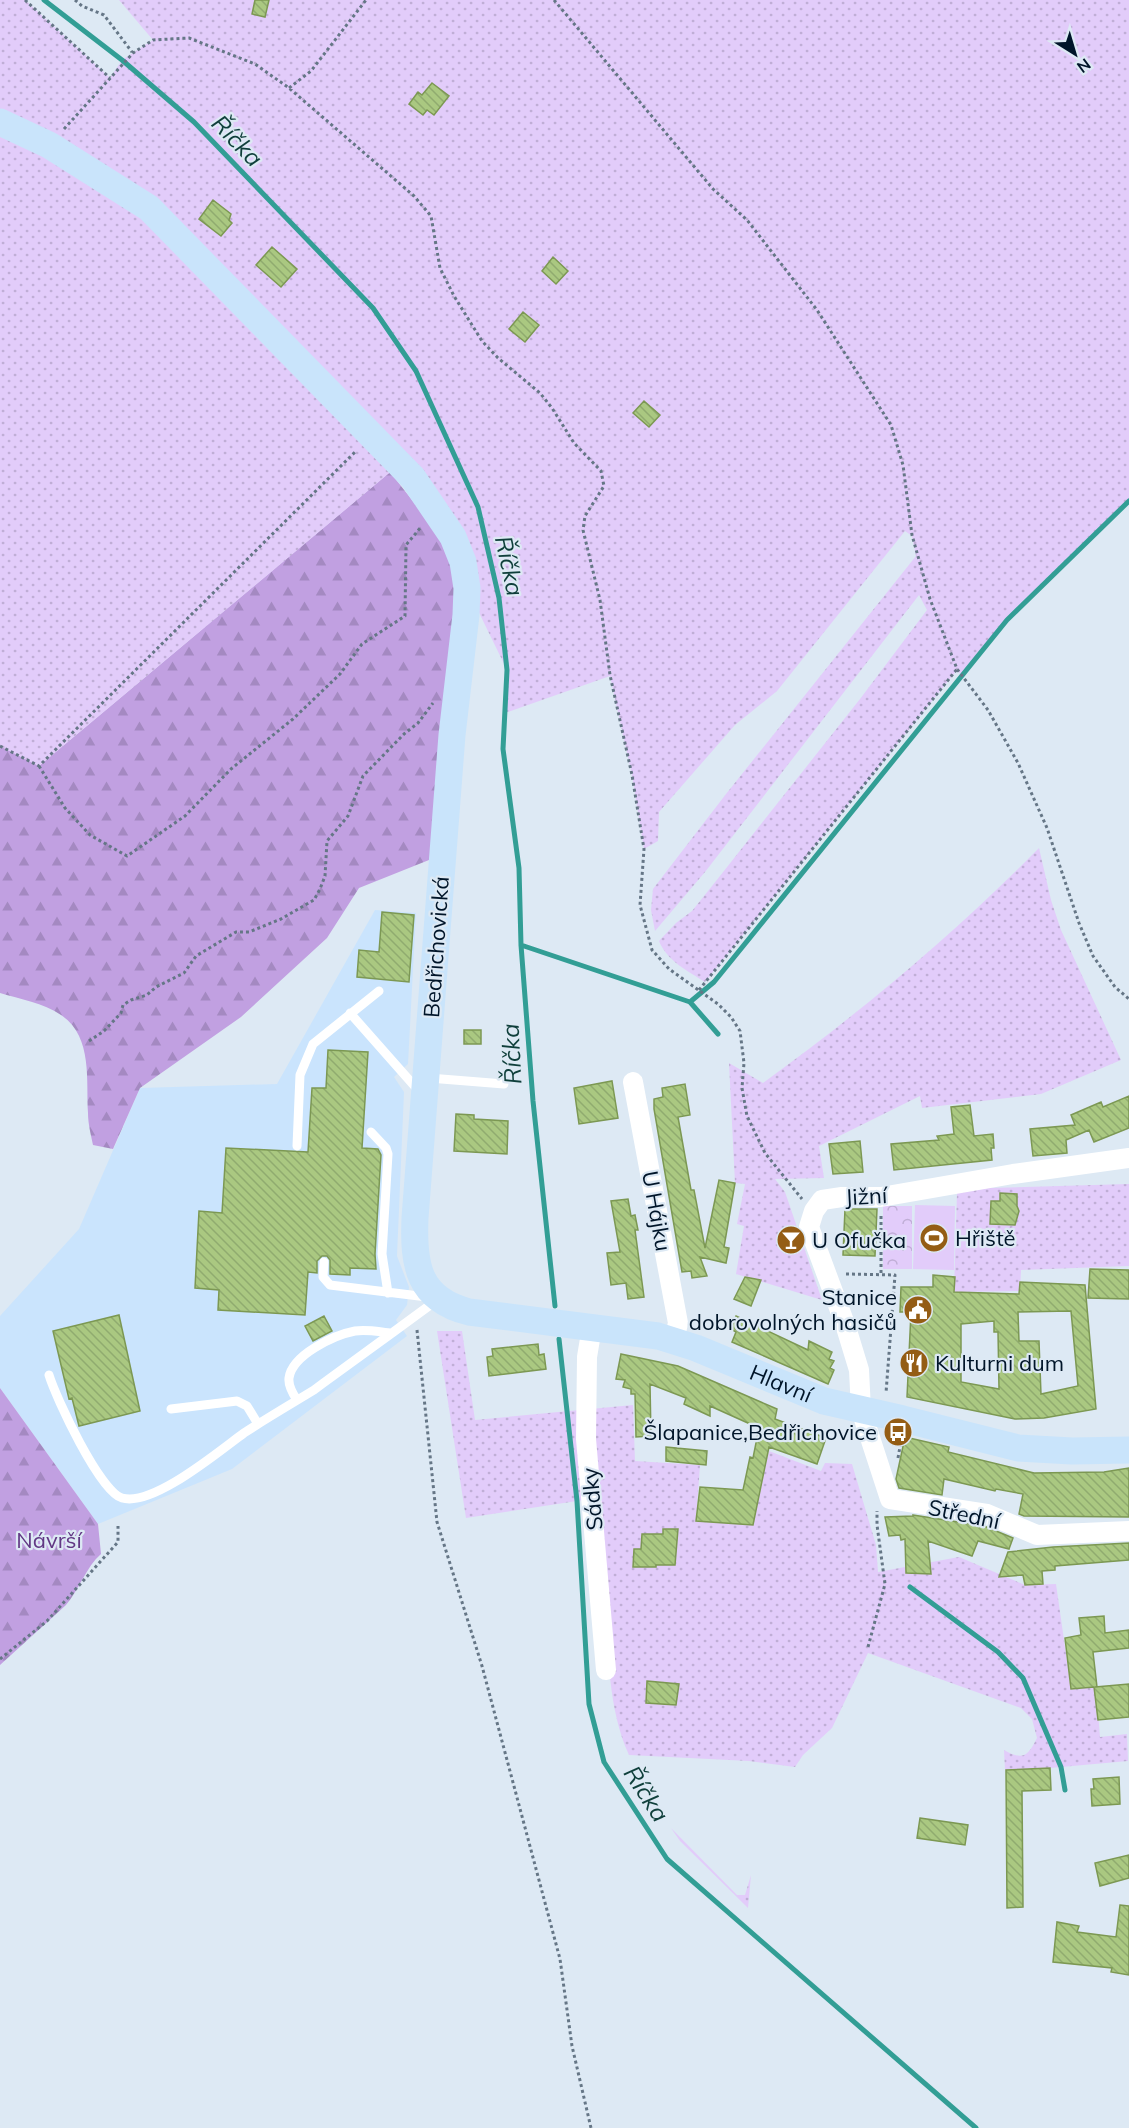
<svg xmlns="http://www.w3.org/2000/svg" width="1129" height="2128" font-family="Mulish,sans-serif">
	<style>
		.built { fill: #cae4fd }
		.forest { fill: url(#forest-firs) }
		.park { fill: url(#park-crowns) }
		.garden { fill: url(#garden-dots) }
		.pitch { fill: #e2ccfa }
		.lines { fill: none; stroke-linecap: round; stroke-linejoin: round }
		.stream { stroke: #329e95; stroke-width: 5 }
		.building { fill: url(#building-back-hatch); stroke: #7c9853; stroke-width: 1.5; fill-rule: evenodd }
		.path { stroke: #657686; stroke-width: 3; stroke-dasharray: 3 3; stroke-linecap: butt }
		.lane { stroke: #fff; stroke-width: 9 }
		.street { stroke: #fff; stroke-width: 20 }
		.secondary { stroke: #c9e4fb; stroke-width: 27 }
		.labels { text-anchor: middle; stroke-width: 4.5; stroke-linejoin: round; paint-order: stroke }
		.street-label { font-size: 22px; fill: #001529; stroke: #dde9f4 }
		.poi-label { font-size: 22px; fill: #001529; stroke: #dde9f4; text-anchor: start }
		.park-label { font-size: 22px; fill: #613784; stroke: #dde9f4 }
		.water-label { font-size: 24px; font-style: italic; fill: #0f3f3b; stroke: #dde9f4 }
	</style>
	<defs>
		<pattern id="forest-firs" width="22" height="20" patternUnits="userSpaceOnUse" patternTransform="scale(1.5)"><rect width="22" height="20" fill="#c1a0e1"/><path d="M5 1l3.5 6h-7zM16 11l3.5 6h-7z" fill="#a489c1"/></pattern>
		<pattern id="park-crowns" width="20" height="18" patternUnits="userSpaceOnUse" patternTransform="scale(1.5)"><rect width="20" height="18" fill="#e2ccfa"/><path d="M2 6a3 3 0 1 1 6 0M12 15a3 3 0 1 1 6 0" fill="none" stroke="#c0aed6"/></pattern>
		<pattern id="garden-dots" width="8" height="8" patternUnits="userSpaceOnUse" patternTransform="scale(1.5)"><rect width="8" height="8" fill="#e2ccfa"/><path d="M2 2h.1M6 6h.1" fill="none" stroke="#c0aed6" stroke-width="1.8" stroke-linecap="round"/></pattern>
		<pattern id="building-back-hatch" width="6" height="6" patternUnits="userSpaceOnUse" patternTransform="scale(1.5)"><rect width="6" height="6" fill="#aac881"/><path d="M-1 5l2 2M0 0l6 6M5-1l2 2" fill="none" stroke="#90ab6f"/></pattern>
	</defs>
	<rect width="100%" height="100%" fill="#dde9f4"/>
	<path class="built" d="M 375,910 L 416,913 L 408,1064 L 394,1077 L 404,1092 L 397,1256 L 409,1287 L 407,1305 L 396,1320 L 407,1336 L 232,1469 L 98,1524 L 0,1388 L 0,1316 L 79,1229 L 140,1088 L 277,1084 Z"/>
	<path class="forest" d="M 390,472 L 445,542 L 459,600 L 434,858 L 359,888 L 327,938 L 241,1017 L 140,1088 L 113,1149 L 93,1145 C 91,1135 88,1124 88,1113 C 86,1081 93,1036 61,1015 C 43,1003 20,999 0,993 L 0,746 L 39,766 Z
		M 0,1388 L 98,1524 L 101,1554 C 86,1567 79,1590 66,1605 L 0,1665 Z"/>
	<path class="park" d="M 883,1206 L 912,1206 L 912,1269 L 883,1269 Z"/>
	<path class="garden" d="M 0,0 L 25,0 L 110,78 L 122,60 L 153,40 L 119,0 L 1129,0 L 1129,501 L 1007,620 L 962,676 L 957,670 L 705,982 C 688,971 667,961 659,941 L 676,923 L 692,911 L 716,881 L 860,699 L 927,610 L 919,595 L 705,872 L 655,931 L 651,910 L 653,889 L 726,794 L 916,556 L 912,536 L 905,531 L 777,691 L 735,725 L 659,812 L 658,841 L 644,849 L 632,775 L 610,676 L 505,713 L 507,670 L 467,588 L 400,464 L 39,766 L 0,746 Z
		M 1039,848 L 1051,900 L 1061,930 L 1121,1060 L 1041,1094 L 922,1108 L 920,1096 L 819,1146 L 824,1178 L 775,1179 L 785,1192 L 822,1300 L 736,1274 L 744,1226 L 737,1224 L 745,1184 L 735,1183 L 729,1063 L 763,1083 C 861,1012 954,934 1039,848 Z
		M 1129,1184 L 1129,1266 L 1021,1270 L 1020,1291 L 954,1292 L 957,1193 L 989,1188 Z
		M 437,1331 L 462,1331 L 475,1420 L 633,1405 L 635,1461 L 700,1465 L 696,1521 L 752,1525 L 769,1451 L 821,1471 L 825,1463 L 852,1464 L 876,1545 L 878,1572 L 959,1557 L 1025,1585 L 1056,1584 L 1071,1689 L 1096,1687 L 1100,1737 L 1127,1734 L 1128,1761 L 1050,1768 L 1005,1770 L 1004,1750 C 1023,1761 1028,1756 1037,1738 L 1032,1719 L 1021,1708 L 868,1653 L 832,1728 L 803,1755 L 795,1767 L 749,1761 L 629,1755 C 608,1709 609,1655 604,1605 C 601,1570 595,1535 590,1499 L 466,1518 Z
		M 671,1828 L 737,1895 L 745,1895 L 751,1875 L 748,1908 L 680,1841 Z"/>
	<path class="pitch" d="M 915,1205 L 955,1206 L 954,1270 L 913,1269 Z"/>
	<g class="lines">
		<path class="stream" d="M 44,0 L 122,60 L 194,122 L 373,308 L 416,371 L 478,507 L 499,598 L 507,670 L 503,749 L 519,868 L 521,945 L 533,1101 L 555,1306
			M 521,945 L 690,1002 L 718,1034
			M 690,1002 L 714,982 L 1007,620 L 1129,501
			M 559,1339 L 577,1501 L 589,1704 L 604,1762 L 667,1859 L 976,2128
			M 910,1587 L 998,1652 L 1023,1678 L 1061,1767 L 1065,1790"/>
	</g>
	<path class="building" d="M 255,0 L 269,0 L 265,17 L 252,14 Z
		M 432,83 L 449,96 L 434,115 L 427,110 L 423,115 L 409,104 L 418,92 L 422,95 Z
		M 213,200 L 231,214 L 229,220 L 232,223 L 221,236 L 199,219 Z
		M 272,247 L 297,269 L 281,287 L 256,265 Z
		M 553,257 L 568,271 L 556,284 L 542,271 Z
		M 523,312 L 539,325 L 525,342 L 509,329 Z
		M 644,401 L 660,415 L 649,427 L 633,413 Z
		M 382,912 L 414,915 L 409,982 L 357,977 L 359,950 L 379,952 Z
		M 464,1030 L 481,1030 L 481,1044 L 464,1044 Z
		M 328,1050 L 368,1052 L 362,1148 L 378,1149 L 381,1155 L 375,1254 L 376,1269 L 350,1268 L 350,1275 L 330,1274 L 330,1260 L 327,1256 L 322,1256 L 317,1261 L 317,1273 L 308,1272 L 305,1315 L 218,1310 L 219,1290 L 195,1288 L 199,1211 L 222,1213 L 226,1148 L 308,1152 L 312,1088 L 326,1088 Z
		M 612,1081 L 618,1118 L 579,1124 L 574,1088 Z
		M 685,1084 L 690,1115 L 678,1117 L 691,1190 L 694,1190 L 705,1248 L 719,1180 L 735,1183 L 724,1247 L 729,1248 L 726,1263 L 700,1257 L 707,1276 L 692,1278 L 691,1271 L 682,1272 L 654,1109 L 654,1099 L 663,1097 L 662,1088 Z
		M 1129,1096 L 1129,1128 L 1094,1142 L 1089,1130 L 1066,1140 L 1067,1153 L 1033,1156 L 1030,1129 L 1075,1125 L 1071,1115 L 1101,1102 L 1103,1107 Z
		M 970,1105 L 974,1136 L 993,1134 L 994,1148 L 991,1148 L 992,1160 L 894,1170 L 891,1144 L 939,1140 L 937,1136 L 954,1134 L 951,1107 Z
		M 456,1114 L 474,1115 L 474,1119 L 508,1121 L 507,1154 L 454,1151 Z
		M 860,1141 L 863,1172 L 833,1174 L 829,1144 Z
		M 1000,1193 L 1017,1194 L 1017,1206 L 1019,1211 L 1015,1225 L 990,1224 L 991,1201 L 1000,1201 Z
		M 628,1199 L 631,1216 L 635,1215 L 638,1230 L 635,1230 L 644,1297 L 628,1299 L 626,1283 L 611,1285 L 607,1253 L 620,1252 L 611,1201 Z
		M 845,1209 L 877,1209 L 875,1256 L 843,1255 Z
		M 1090,1269 L 1129,1270 L 1129,1299 L 1088,1298 Z
		M 933,1275 L 955,1277 L 954,1292 L 1019,1294 L 1020,1282 L 1085,1285 L 1096,1409 L 1044,1418 L 1015,1419 L 907,1397 L 911,1312 L 900,1312 L 901,1287 L 933,1287 ZM 1071,1311 L 1078,1386 L 1041,1394 L 1039,1341 L 1019,1341 L 1018,1312 ZM 994,1321 L 994,1332 L 998,1332 L 999,1389 L 961,1382 L 961,1324 Z
		M 745,1277 L 761,1280 L 751,1306 L 734,1299 Z
		M 119,1315 L 140,1411 L 79,1426 L 72,1398 L 69,1399 L 53,1331 Z
		M 324,1316 L 332,1331 L 313,1341 L 305,1326 Z
		M 736,1316 L 808,1350 L 809,1341 L 832,1352 L 829,1359 L 834,1361 L 830,1368 L 834,1370 L 828,1384 L 732,1342 L 736,1332 L 731,1329 Z
		M 538,1344 L 539,1355 L 544,1354 L 546,1369 L 489,1376 L 487,1357 L 493,1356 L 492,1349 Z
		M 621,1354 L 678,1366 L 777,1409 L 775,1419 L 826,1438 L 817,1464 L 769,1447 L 753,1525 L 696,1521 L 700,1487 L 743,1490 L 750,1457 L 753,1458 L 759,1428 L 710,1406 L 710,1416 L 684,1404 L 686,1398 L 650,1384 L 651,1436 L 636,1437 L 635,1394 L 631,1394 L 631,1389 L 623,1387 L 625,1380 L 616,1379 Z
		M 905,1437 L 949,1447 L 948,1452 L 1034,1473 L 1104,1472 L 1129,1468 L 1129,1517 L 1024,1516 L 1019,1514 L 1023,1494 L 996,1489 L 995,1491 L 944,1479 L 942,1495 L 899,1488 L 896,1479 Z
		M 666,1447 L 707,1451 L 706,1465 L 666,1461 Z
		M 913,1515 L 984,1526 L 1013,1538 L 1009,1549 L 978,1541 L 972,1556 L 928,1541 L 931,1574 L 906,1573 L 905,1539 L 901,1540 L 900,1535 L 889,1536 L 885,1517 L 913,1516 Z
		M 663,1529 L 678,1529 L 675,1565 L 656,1565 L 656,1567 L 633,1567 L 634,1549 L 641,1549 L 642,1534 L 663,1534 Z
		M 1129,1543 L 1129,1560 L 1055,1566 L 1055,1570 L 1042,1571 L 1043,1584 L 1025,1585 L 1023,1575 L 999,1577 L 1008,1552 L 1053,1547 Z
		M 1104,1616 L 1105,1633 L 1129,1630 L 1129,1648 L 1093,1652 L 1097,1687 L 1095,1687 L 1129,1684 L 1129,1717 L 1098,1720 L 1094,1687 L 1071,1689 L 1065,1638 L 1081,1635 L 1079,1618 Z
		M 647,1681 L 679,1684 L 676,1705 L 646,1703 Z
		M 1050,1768 L 1051,1790 L 1022,1791 L 1023,1907 L 1007,1908 L 1006,1770 Z
		M 1119,1777 L 1120,1804 L 1092,1806 L 1091,1789 L 1094,1789 L 1093,1779 Z
		M 920,1818 L 968,1825 L 965,1845 L 917,1838 Z
		M 1129,1855 L 1129,1878 L 1100,1886 L 1095,1863 Z
		M 1120,1905 L 1129,1906 L 1129,1975 L 1111,1972 L 1112,1968 L 1053,1962 L 1057,1922 L 1079,1926 L 1077,1932 L 1116,1937 Z"/>
	<g class="lines">
		<path class="path" d="M 25,0 L 110,78
			M 75,0 L 82,6 L 104,15 L 132,52
			M 554,0 L 713,189 L 747,220 L 817,310 L 891,425 L 903,465 L 912,535 L 930,599 L 957,669 L 988,710 L 1018,763 L 1047,828 L 1079,923 L 1093,956 L 1115,987 L 1129,999
			M 289,88 L 311,71 L 366,0
			M 64,129 L 133,53 L 153,40 L 189,38 L 255,64 L 289,88 L 414,196 L 431,216 L 440,268 L 454,296 L 482,341 L 498,358 L 540,393 L 552,408 L 574,443 L 601,471 L 604,486 L 585,516 L 583,530 L 600,600 L 610,675 L 632,775 L 644,849 L 640,905 L 652,950 L 669,969 L 718,1004 L 731,1017 L 740,1031 L 744,1063 L 742,1088 L 747,1116 L 765,1153 L 802,1199
			M 0,746 L 39,766 L 355,452
			M 39,766 L 65,808 L 90,835 L 127,856 L 185,816 L 231,769 L 293,719 L 340,674 L 362,644 L 405,616 L 406,545 L 421,527
			M 699,990 L 957,669
			M 89,1041 L 104,1031 L 121,1013 L 123,1005 L 131,1000 L 147,995 L 156,987 L 184,973 L 196,956 L 236,932 L 249,932 L 281,919 L 314,900 L 320,889 L 325,876 L 327,841 L 348,816 L 363,776 L 404,734 L 418,723 L 433,703
			M 881,1216 L 881,1274
			M 846,1274 L 895,1275 L 886,1393
			M 417,1330 L 437,1522 L 482,1666 L 560,1959 L 572,2046 L 591,2128
			M 898,1458 L 901,1441
			M 868,1647 L 885,1584 L 877,1525 L 877,1511
			M 0,1659 L 47,1621 L 118,1542 L 118,1526"/>
		<path class="lane" d="M 350,1013 L 418,1090
			M 429,1078 L 504,1084
			M 371,1132 L 386,1148 L 388,1154 L 382,1254 L 388,1293
			M 297,1146 L 300,1075 L 313,1044 L 379,991
			M 324,1262 L 323,1277 L 330,1285 L 427,1297
			M 392,1333 L 437,1300
			M 49,1375 C 56,1398 100,1492 122,1498 C 153,1507 219,1451 244,1433 C 267,1418 291,1404 314,1390 L 322,1384 L 392,1333 C 380,1332 367,1329 355,1331 C 334,1335 292,1355 289,1378 C 288,1386 293,1394 297,1400
			M 171,1409 L 237,1401 L 247,1406 L 258,1424"/>
		<path class="street" d="M 633,1082 L 678,1323 L 674,1341
			M 1129,1158 L 1013,1174 L 881,1197 L 842,1197 L 822,1200 L 814,1211 L 809,1227 L 845,1324 L 859,1370 L 861,1410 L 890,1499 L 987,1514 L 1037,1535 L 1129,1531
			M 592,1327 L 587,1357 L 586,1439 L 606,1670"/>
		<path class="secondary" id="s1" d="M 0,122 L 49,145 L 149,208 L 413,478 L 453,537 L 463,562 L 467,588 L 466,615 L 452,735 L 415,1218 C 413,1265 418,1299 469,1312 L 658,1336 L 696,1348 L 824,1401 L 903,1419 L 1018,1448 L 1072,1451 L 1129,1450"/>
	</g>
	<defs>
		<g id="stadium-disc" transform="scale(1.5)"><circle r="9.5" fill="#945d15" stroke="#dde9f4"/><path d="M0-5a6.5 5 0 1 0 0 10a6.5 5 0 1 0 0-10ZM-3.5-1.8h7v3.6h-7Z" fill="#fff"/></g>
		<g id="bar-disc" transform="scale(1.5)"><circle r="9.5" fill="#945d15" stroke="#dde9f4"/><path d="M-6-5H6L.8 .8V4.5H3.5V6h-7V4.5H-.8V.8Z" fill="#fff"/></g>
		<g id="civic-disc" transform="scale(1.5)"><circle r="9.5" fill="#945d15" stroke="#dde9f4"/><path d="M-.6-6.5H3V-4.5H.6V-3L4-1V1h2V6H-6V1h2V-1L-.6-3ZM-1.2 2.5V6h2.4V2.5Z" fill="#fff"/></g>
		<g id="restaurant-disc" transform="scale(1.5)"><circle r="9.5" fill="#945d15" stroke="#dde9f4"/><path d="M-5-6h1v4h1v-4h1v4h1v-4h1v5L-1.5 .5V6h-2V.5L-5-1ZM5-6V6H3V1.5H1.5Q1.5-4 5-6Z" fill="#fff"/></g>
		<g id="bus-disc" transform="scale(1.5)"><circle r="9.5" fill="#945d15" stroke="#dde9f4"/><path d="M-5-6H5V4H4V6H2V4H-2V6H-4V4H-5ZM-3.5-4V0h7V-4ZM-3.5 1.2v1.5H-2V1.2ZM2 1.2v1.5H3.5V1.2Z" fill="#fff"/></g>
	</defs>
	<g fill-rule="evenodd">
		<use href="#stadium-disc" x="934" y="1238"/>
		<use href="#bar-disc" x="791" y="1240"/>
		<use href="#civic-disc" x="918" y="1310"/>
		<use href="#restaurant-disc" x="914" y="1363"/>
		<use href="#bus-disc" x="898" y="1432"/>
	</g>
	<g class="labels">
		<g class="street-label">
			<text transform="translate(436 947) rotate(-86)" y="8">Bedřichovická</text>
			<text transform="translate(866 1196) rotate(-3)" y="8">Jižní</text>
			<text transform="translate(657 1211) rotate(80)" y="8">U Hájku</text>
			<text dy="8" stroke="none"><textPath href="#s1" startOffset="1750">Hlavní</textPath></text>
			<text transform="translate(592 1499) rotate(-95)" y="8">Sádky</text>
			<text transform="translate(964 1514) rotate(12)" y="8">Střední</text>
		</g>
		<g class="poi-label">
			<text x="955" y="1246">Hřiště</text>
			<text x="812" y="1248">U Ofučka</text>
			<text x="897" y="1305" text-anchor="end">Stanice<tspan x="897" dy="25">dobrovolných hasičů</tspan></text>
			<text x="935" y="1371">Kulturni dum</text>
			<text x="877" y="1440" text-anchor="end">Šlapanice,Bedřichovice</text>
		</g>
		<g class="park-label">
			<text x="49" y="1548">Návrší</text>
		</g>
		<g class="water-label">
			<text transform="translate(237 141) rotate(46)" y="8">Říčka</text>
			<text transform="translate(509 566) rotate(78)" y="8">Říčka</text>
			<text transform="translate(512 1054) rotate(-93)" y="8">Říčka</text>
			<text transform="translate(646 1794) rotate(57)" y="8">Říčka</text>
		</g>
	</g>
	<g transform="translate(1075 54) rotate(143)" stroke="#dde9f4" stroke-width="4.5" paint-order="stroke">
	<path d="M0-4.5L10 22L0 15L-10 22Z" fill="#001529"/>
	<text y="-9" font-size="16" font-weight="bold" text-anchor="middle" fill="#001529">N</text>
	</g>
</svg>
